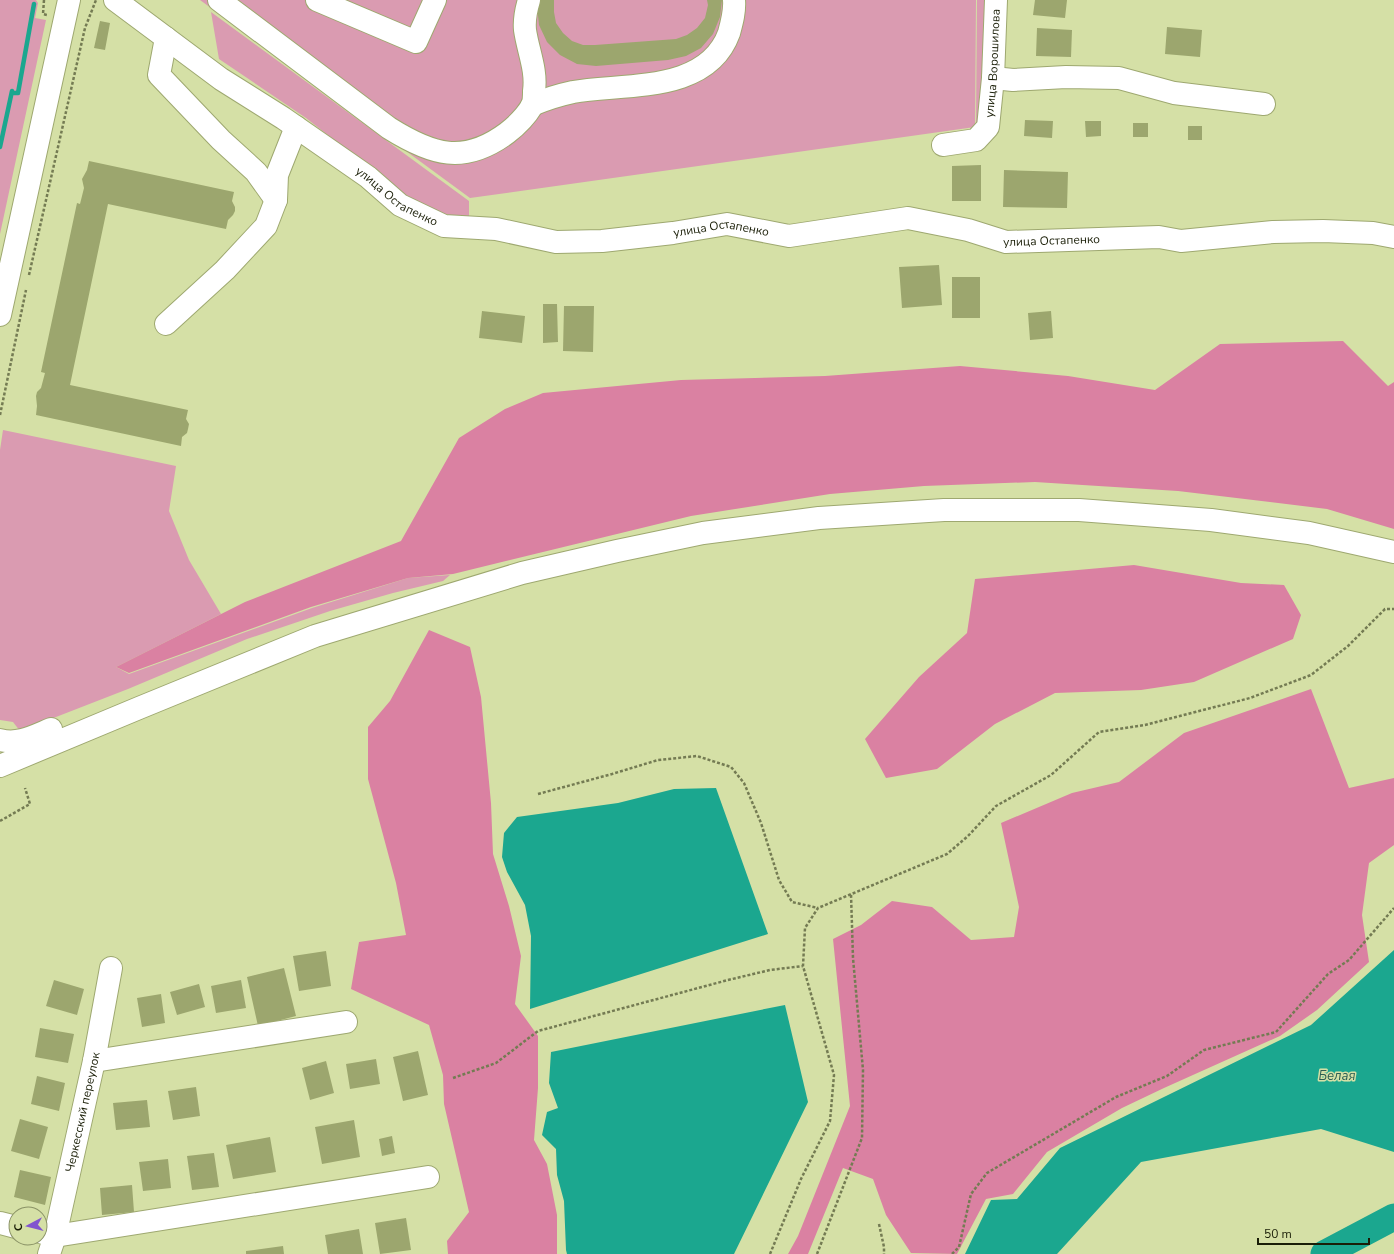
<svg xmlns="http://www.w3.org/2000/svg" width="1394" height="1254" font-family="'Nunito Sans',sans-serif">
	<style>
		.green { fill: #da9bb1 }
		.forest { fill: #da81a2 }
		.water { fill: #1ba78f }
		.lines { fill: none; stroke-linecap: round; stroke-linejoin: round }
		.stream { stroke: #1ba78f; stroke-width: 4.5 }
		.river { stroke: #1ba78f; stroke-width: 27 }
		.building { fill: #9ca66e }
		.minor-casing { stroke: #9ea870; stroke-width: 24 }
		.major-casing { stroke: #9ea870; stroke-width: 24 }
		.path { stroke: #747b53; stroke-width: 2.5; stroke-dasharray: 3 2; stroke-linecap: butt }
		.minor { stroke: #fff; stroke-width: 22 }
		.major { stroke: #fff; stroke-width: 22 }
		.labels { text-anchor: middle; stroke-width: 3; stroke-linejoin: round; paint-order: stroke }
		.street-label { font-size: 12px; fill: #1a1e07; stroke: #d5e0a6 }
		.water-label { font-size: 13px; font-style: italic; fill: #2b5e53; stroke: #d5e0a6 }
	</style>
	<rect width="100%" height="100%" fill="#d5e0a6"/>
	<path class="green" d="M 0,0 L 36,0 L 38,3 L 35,18 L 46,20 L 0,234 Z
		M 200,0 L 976,0 L 975,127 L 470,198 Z
		M 977,0 L 994,0 L 988,127 L 976,127 Z
		M 211,12 L 469,201 L 469,217 L 466,218 L 429,211 L 403,194 L 306,118 L 219,59 Z
		M 3,430 L 176,466 L 169,511 L 189,560 L 221,614 L 116,667 L 129,674 L 312,608 L 408,578 L 450,575 L 443,581 L 393,593 L 330,611 L 247,639 L 128,689 L 20,731 L 13,722 L 0,720 L 0,450 Z"/>
	<path class="forest" d="M 1343,341 L 1388,386 L 1394,382 L 1394,529 L 1327,509 L 1178,491 L 1035,482 L 924,486 L 830,494 L 691,516 L 453,574 L 408,578 L 311,607 L 129,673 L 116,667 L 245,602 L 401,541 L 459,438 L 505,409 L 543,393 L 681,380 L 825,376 L 960,366 L 1068,376 L 1155,390 L 1220,344 Z
		M 1134,565 L 1241,583 L 1284,585 L 1301,615 L 1293,639 L 1194,682 L 1141,690 L 1055,693 L 995,724 L 937,769 L 886,778 L 865,739 L 919,677 L 967,633 L 975,579 Z
		M 429,630 L 470,647 L 481,697 L 491,803 L 493,854 L 509,906 L 521,956 L 515,1004 L 538,1036 L 538,1088 L 534,1140 L 547,1164 L 557,1215 L 557,1254 L 448,1254 L 447,1241 L 469,1212 L 444,1104 L 443,1075 L 429,1025 L 351,989 L 359,942 L 406,935 L 396,883 L 368,779 L 368,727 L 390,701 Z
		M 1311,689 L 1349,788 L 1394,778 L 1394,845 L 1369,863 L 1362,915 L 1369,962 L 1317,1010 L 1280,1036 L 1164,1088 L 1122,1108 L 1047,1152 L 1013,1194 L 986,1199 L 957,1254 L 911,1253 L 886,1215 L 873,1179 L 843,1168 L 808,1254 L 788,1254 L 798,1236 L 850,1106 L 833,939 L 861,925 L 892,901 L 932,907 L 971,940 L 1014,937 L 1019,907 L 1001,823 L 1072,793 L 1119,782 L 1184,733 Z"/>
	<path class="water" d="M 716,788 L 768,934 L 530,1009 L 531,936 L 525,905 L 507,872 L 502,857 L 504,833 L 517,817 L 618,803 L 674,789 Z
		M 1394,950 L 1394,1152 L 1321,1129 L 1141,1162 L 1057,1254 L 965,1254 L 991,1200 L 1017,1199 L 1060,1148 L 1311,1025 Z
		M 785,1005 L 808,1102 L 734,1254 L 567,1254 L 566,1250 L 564,1201 L 557,1175 L 556,1149 L 542,1135 L 547,1112 L 558,1108 L 549,1083 L 551,1052 Z"/>
	<g class="lines">
		<path class="stream" d="M 12,93 L 18,93 L 34,4
			M 0,147 L 12,91"/>
		<path class="river" d="M 1324,1254 L 1394,1217"/>
	</g>
	<path class="building" d="M 539,0 L 554,0 L 554,12 L 556,23 L 563,33 L 572,41 L 583,45 L 595,45 L 676,39 L 687,35 L 697,28 L 705,18 L 708,5 L 707,0 L 722,0 L 720,17 L 713,34 L 701,48 L 686,56 L 668,60 L 596,66 L 577,64 L 560,55 L 547,42 L 539,25 L 537,6 Z
		M 1035,0 L 1067,0 L 1065,18 L 1033,15 Z
		M 100,21 L 110,23 L 105,50 L 94,48 Z
		M 1167,27 L 1202,30 L 1200,57 L 1165,54 Z
		M 1037,28 L 1072,30 L 1071,57 L 1036,56 Z
		M 1025,120 L 1053,121 L 1052,138 L 1024,136 Z
		M 1085,121 L 1101,121 L 1101,136 L 1086,137 Z
		M 1133,123 L 1148,123 L 1148,137 L 1133,137 Z
		M 1188,126 L 1202,126 L 1202,140 L 1188,140 Z
		M 89,161 L 234,192 L 232,201 L 235,207 L 235,211 L 233,215 L 228,220 L 226,229 L 108,204 L 70,385 L 188,410 L 186,419 L 189,424 L 188,429 L 187,433 L 182,437 L 181,446 L 36,415 L 37,406 L 36,396 L 37,392 L 41,388 L 45,373 L 41,372 L 77,203 L 80,204 L 84,188 L 82,179 L 87,170 Z
		M 981,165 L 981,201 L 952,201 L 952,166 Z
		M 1004,170 L 1068,172 L 1067,208 L 1003,207 Z
		M 939,265 L 942,305 L 902,308 L 899,267 Z
		M 952,277 L 980,277 L 980,318 L 952,318 Z
		M 543,304 L 557,304 L 558,342 L 543,343 Z
		M 564,306 L 594,306 L 593,352 L 563,351 Z
		M 482,311 L 525,316 L 522,343 L 479,338 Z
		M 1051,311 L 1053,338 L 1030,340 L 1028,313 Z
		M 326,951 L 331,986 L 299,991 L 293,956 Z
		M 284,968 L 296,1016 L 258,1026 L 247,977 Z
		M 54,980 L 84,989 L 77,1015 L 46,1006 Z
		M 241,980 L 246,1008 L 216,1013 L 211,986 Z
		M 199,984 L 205,1007 L 177,1015 L 170,992 Z
		M 161,994 L 165,1023 L 142,1027 L 137,998 Z
		M 40,1028 L 74,1034 L 68,1063 L 35,1057 Z
		M 418,1051 L 428,1095 L 403,1101 L 393,1057 Z
		M 376,1059 L 380,1084 L 350,1089 L 346,1064 Z
		M 326,1061 L 334,1093 L 310,1100 L 302,1068 Z
		M 37,1076 L 65,1083 L 59,1111 L 31,1104 Z
		M 196,1087 L 200,1116 L 173,1120 L 168,1091 Z
		M 147,1100 L 150,1127 L 116,1130 L 113,1103 Z
		M 20,1119 L 48,1127 L 39,1159 L 11,1151 Z
		M 354,1120 L 360,1157 L 322,1164 L 315,1127 Z
		M 392,1136 L 395,1153 L 382,1156 L 379,1139 Z
		M 270,1137 L 276,1172 L 233,1179 L 226,1145 Z
		M 214,1153 L 219,1187 L 192,1190 L 187,1156 Z
		M 168,1159 L 171,1188 L 143,1191 L 139,1162 Z
		M 20,1170 L 51,1177 L 45,1205 L 14,1197 Z
		M 132,1185 L 134,1212 L 102,1215 L 100,1188 Z
		M 406,1218 L 411,1250 L 380,1254 L 375,1223 Z
		M 359,1229 L 363,1254 L 328,1254 L 325,1235 Z
		M 283,1246 L 284,1254 L 246,1254 L 246,1251 Z"/>
	<g class="lines">
		<g class="minor-casing">
			<g id="minor">
				<path id="s1" d="M 115,0 L 221,79 L 283,118 L 368,177 L 400,205 L 444,226 L 496,229 L 556,242 L 602,241 L 673,233 L 727,224 L 789,236 L 908,218 L 968,230 L 1006,242 L 1159,237 L 1181,241 L 1273,232 L 1323,231 L 1373,233 L 1394,237"/>
				<path d="M 219,0 L 389,128 C 432,155 464,165 507,133 C 516,126 526,116 532,106 C 534,102 534,95 534,91 C 537,70 528,51 525,30 C 524,20 526,10 529,0"/>
				<path d="M 317,0 L 416,42 L 435,0"/>
				<path d="M 166,38 L 159,75 L 221,140 L 256,172 L 276,200"/>
				<path d="M 993,78 L 1013,80 L 1066,77 L 1119,78 L 1174,93 L 1264,104"/>
				<path d="M 532,105 C 546,99 559,95 573,92 C 624,83 707,94 729,33 C 732,22 735,11 734,0"/>
				<path id="s2" d="M 943,145 L 976,140 L 988,127 L 993,78 L 996,0"/>
				<path d="M 166,324 L 225,270 L 266,226 L 276,200 L 277,175 L 296,127"/>
				<path d="M 94,1061 L 346,1022"/>
				<path d="M 0,1223 L 16,1227"/>
				<path d="M 40,1232 L 55,1236 L 428,1177"/>
				<path id="s3" d="M 49,1254 L 55,1236 L 94,1061 L 111,968"/>
			</g>
		</g>
		<g class="major-casing">
			<path id="major" d="M 0,315 L 69,0
				M 0,740 C 18,745 34,736 51,729
				M 0,766 L 139,708 L 315,636 L 522,573 L 617,551 L 703,533 L 819,518 L 944,510 L 1079,510 L 1211,520 L 1309,533 L 1394,552"/>
		</g>
		<path class="path" d="M 44,0 L 43,14 L 47,15
			M 29,275 L 85,28 L 96,0
			M 0,415 L 26,290
			M 538,794 L 612,774 L 658,760 L 697,756 L 731,767 L 744,783 L 761,823 L 779,880 L 792,902 L 818,908
			M 0,821 L 30,804 L 25,788
			M 453,1078 L 496,1063 L 538,1031 L 728,980 L 770,970 L 803,966
			M 879,1224 L 884,1247 L 884,1254
			M 770,1254 L 801,1179 L 830,1121 L 834,1075 L 803,966 L 805,928 L 818,908 L 947,854 L 968,836 L 996,806 L 1051,775 L 1099,732 L 1145,725 L 1250,698 L 1311,675 L 1348,646 L 1385,609 L 1394,609
			M 817,1254 L 862,1138 L 863,1070 L 853,958 L 851,894
			M 952,1254 L 959,1247 L 971,1194 L 987,1173 L 1116,1097 L 1167,1076 L 1204,1050 L 1276,1032 L 1328,974 L 1349,960 L 1394,908"/>
		<use href="#minor" class="minor"/>
		<use href="#major" class="major"/>
	</g>
	<g class="labels">
		<g class="street-label">
			<text dy="4" stroke="none"><textPath href="#s2" startOffset="115">улица Ворошилова</textPath></text>
			<text dy="4" stroke="none"><textPath href="#s1" startOffset="344">улица Остапенко</textPath></text>
			<text dy="4" stroke="none"><textPath href="#s1" startOffset="680">улица Остапенко</textPath></text>
			<text dy="4" stroke="none"><textPath href="#s1" startOffset="1016">улица Остапенко</textPath></text>
			<text dy="4" stroke="none"><textPath href="#s3" startOffset="146">Черкесский переулок</textPath></text>
		</g>
		<g class="water-label">
			<text x="1337" y="1080">Белая</text>
		</g>
	</g>
	<g transform="translate(28 1226) rotate(263)"><circle r="19" fill="#d5e0a6" stroke="#8a9266"/>
	<path d="M0-3L7 15L0 10L-7 15Z" fill="#8255cf"/>
	<text y="-6" font-size="11" font-weight="bold" text-anchor="middle" fill="#1a1e07">С</text>
	</g>
	<path d="M1258 1238v6h111v-6" fill="none" stroke="#1a1e07" stroke-width="2"/>
	<text x="1264" y="1238" font-size="12" fill="#1a1e07" stroke="#d5e0a6" stroke-width="3" paint-order="stroke">50 m</text>
</svg>
